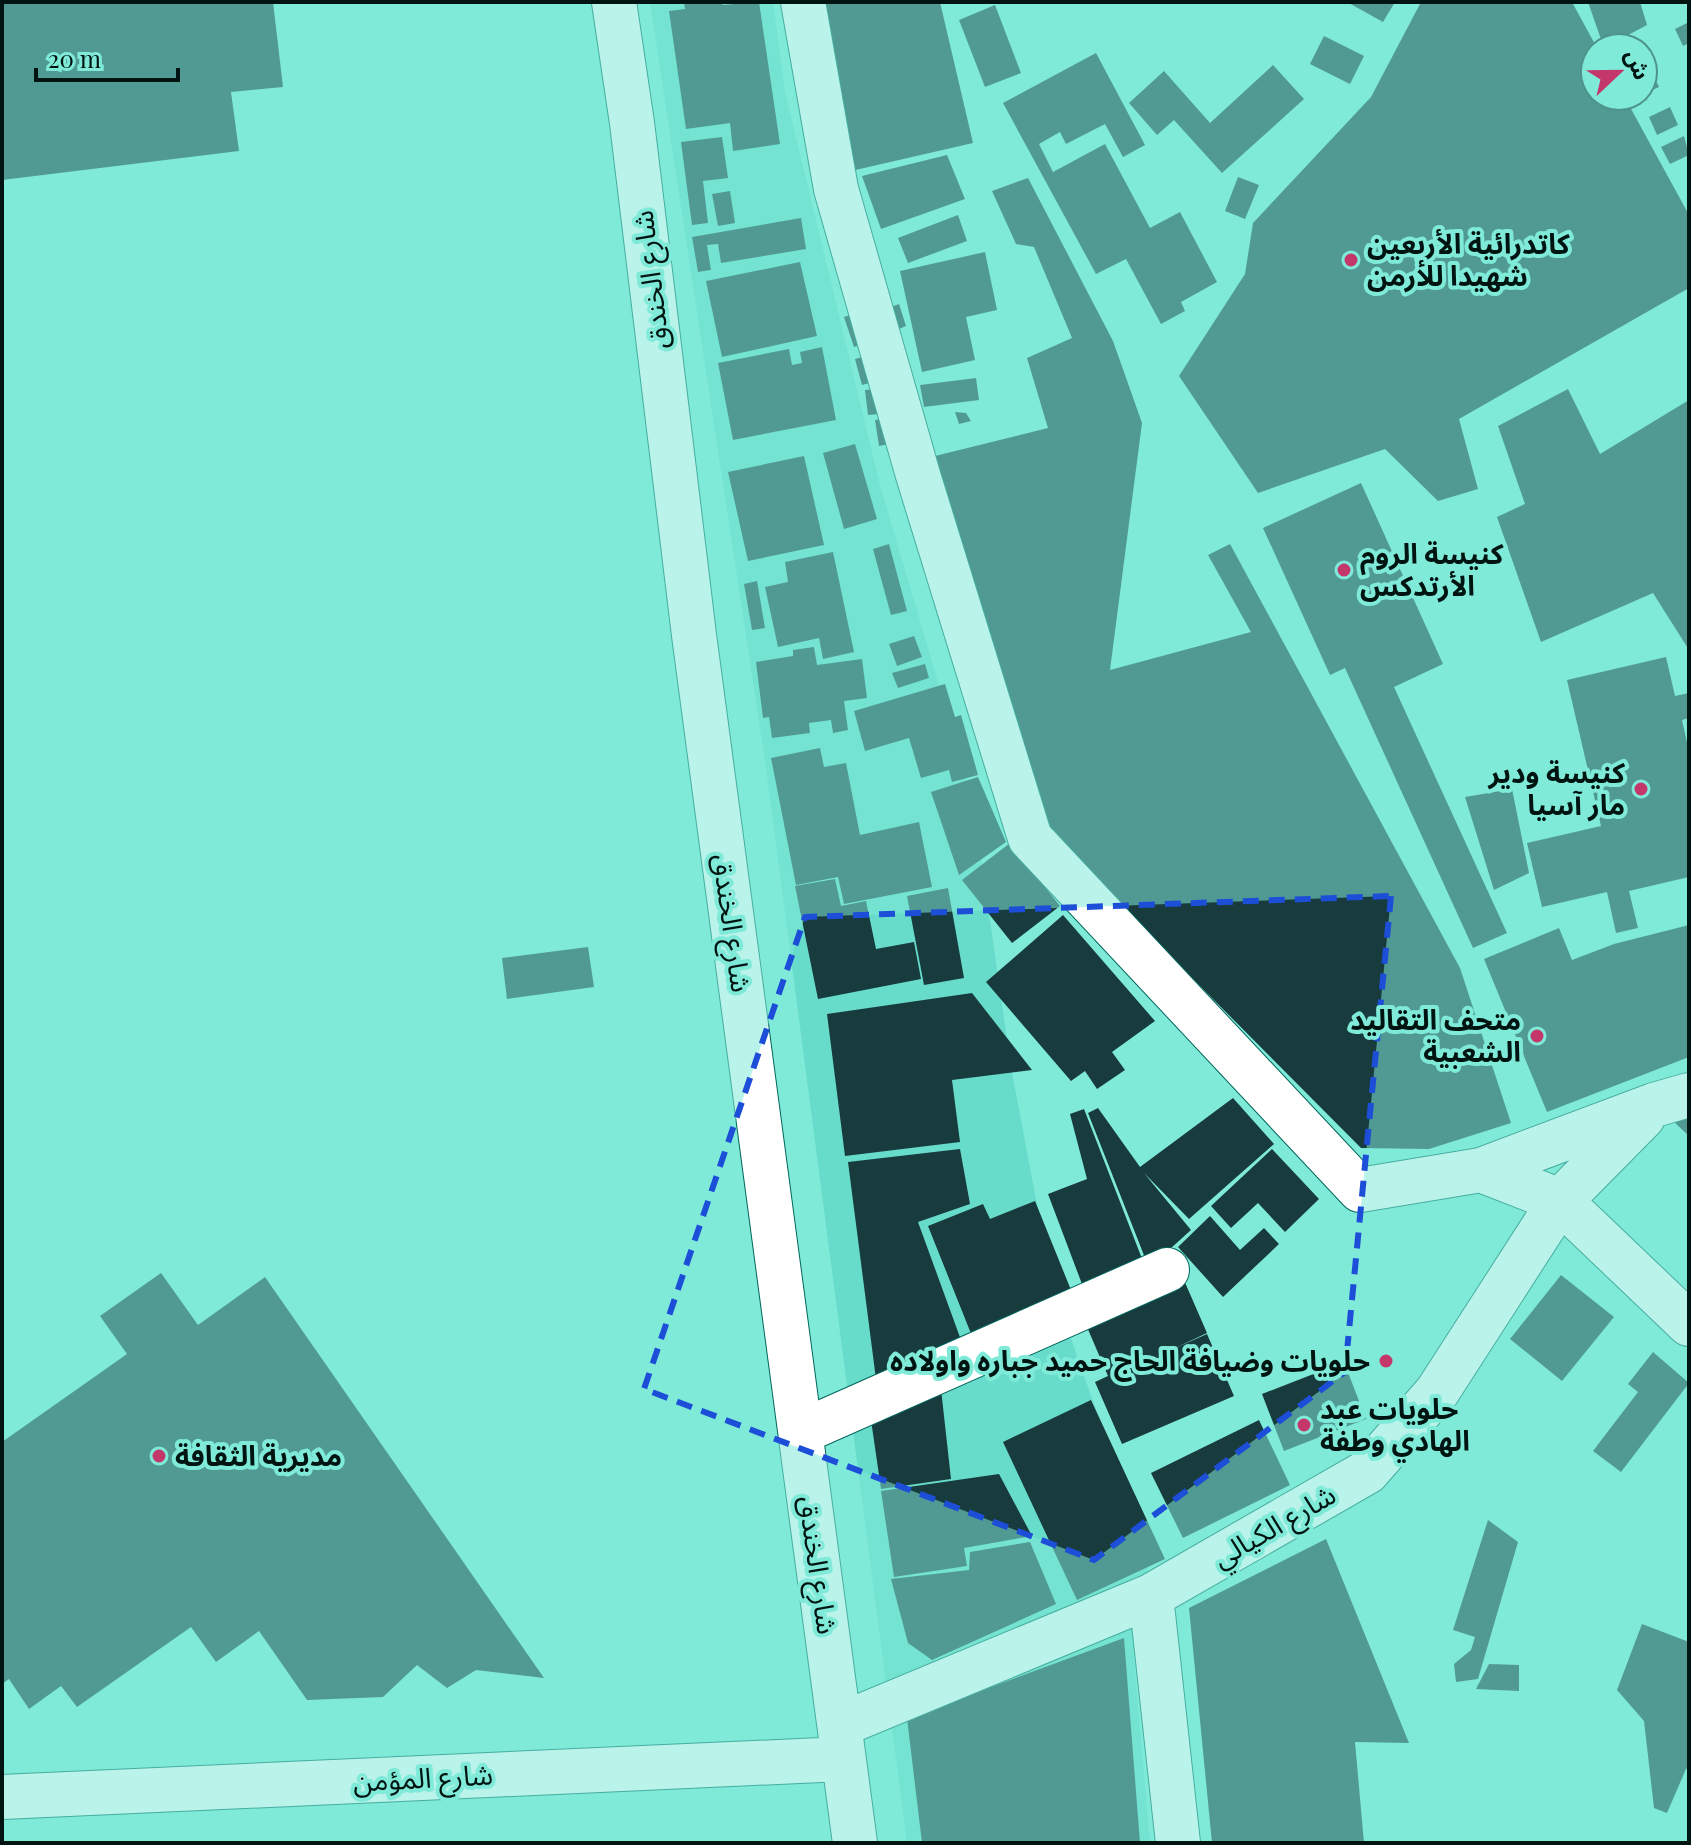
<svg xmlns="http://www.w3.org/2000/svg" width="1691" height="1845" font-family="'Playfair Display','Noto Sans Arabic',serif">
	<style>
		.built { fill: #68dcca }
		.building { fill: #183b3e }
		.lines { fill: none; stroke-linecap: round; stroke-linejoin: round }
		.street-casing { stroke: #01665b; stroke-width: 46 }
		.secondary-casing { stroke: #01665b; stroke-width: 46 }
		.street { stroke: #fff; stroke-width: 44 }
		.secondary { stroke: #fff; stroke-width: 44 }
		.marked { fill: none; stroke: #1d4ed8; stroke-width: 6; stroke-dasharray: 16 10; stroke-linejoin: round }
		.poi-dot { fill: #c3376b; stroke: #80ead9; stroke-width: 3 }
		.labels { text-anchor: middle; stroke-width: 8; stroke-linejoin: round; paint-order: stroke }
		.poi-label { font-size: 28px; font-weight: bold; fill: #001411; stroke: #80ead9; text-anchor: start }
		.street-label { font-size: 28px; fill: #001411; stroke: #80ead9 }
	</style>
	<rect width="100%" height="100%" fill="#80ead9"/>
	<path class="built" d="M 650,2 L 773,2 L 785,92 L 880,485 L 973,801 L 1011,1067 L 1052,1284 L 1149,1562 L 1134,1658 L 1150,1843 L 907,1843 L 766,768 Z"/>
	<path class="building" d="M 2,2 L 273,2 L 283,87 L 231,92 L 239,151 L 2,180 Z
		M 684,2 L 722,2 L 723,5 L 759,2 L 780,144 L 733,151 L 730,123 L 686,129 L 669,11 L 685,9 Z
		M 826,2 L 940,2 L 973,143 L 851,171 L 813,5 Z
		M 1347,2 L 1395,2 L 1383,22 Z
		M 1421,2 L 1572,2 L 1597,48 L 1595,48 L 1595,96 L 1624,96 L 1689,215 L 1689,288 L 1459,419 L 1478,489 L 1438,501 L 1385,449 L 1258,493 L 1179,376 L 1245,274 L 1253,223 L 1371,97 Z
		M 1588,2 L 1640,2 L 1647,25 L 1604,48 Z
		M 995,5 L 1021,73 L 985,87 L 959,20 Z
		M 1689,22 L 1689,43 L 1683,46 L 1675,29 Z
		M 1324,36 L 1364,56 L 1350,84 L 1310,64 Z
		M 1096,53 L 1145,145 L 1123,157 L 1105,124 L 1066,144 L 1060,132 L 1039,144 L 1053,172 L 1105,144 L 1150,228 L 1180,212 L 1217,282 L 1181,302 L 1185,311 L 1161,324 L 1126,259 L 1096,274 L 1003,103 Z
		M 1273,65 L 1304,99 L 1222,173 L 1174,120 L 1157,135 L 1129,103 L 1164,71 L 1210,123 Z
		M 1651,70 L 1659,87 L 1643,94 L 1643,73 Z
		M 1670,107 L 1678,125 L 1657,135 L 1649,117 Z
		M 1684,136 L 1689,155 L 1670,164 L 1661,147 Z
		M 722,137 L 728,178 L 703,181 L 708,223 L 692,225 L 681,142 Z
		M 947,155 L 965,199 L 881,229 L 862,176 Z
		M 1238,177 L 1259,185 L 1245,219 L 1225,211 Z
		M 1028,178 L 1113,341 L 1142,423 L 1110,670 L 1251,632 L 1208,555 L 1230,544 L 1460,968 L 1511,1123 L 1429,1149 L 1361,1148 L 1043,828 L 927,458 L 1048,428 L 1027,358 L 1072,338 L 1034,247 L 1016,244 L 992,191 Z
		M 730,191 L 735,223 L 718,226 L 712,194 Z
		M 958,215 L 967,241 L 908,263 L 898,238 Z
		M 801,218 L 806,249 L 721,263 L 718,244 L 707,245 L 711,270 L 698,272 L 692,237 Z
		M 985,252 L 997,310 L 966,317 L 975,360 L 922,372 L 900,271 Z
		M 800,262 L 817,336 L 722,357 L 706,281 Z
		M 899,304 L 906,326 L 894,331 L 886,309 Z
		M 863,311 L 872,341 L 854,347 L 844,317 Z
		M 822,347 L 836,420 L 733,440 L 718,363 L 789,349 L 792,365 L 802,363 L 800,352 Z
		M 877,353 L 884,379 L 862,385 L 855,359 Z
		M 976,378 L 979,400 L 924,407 L 920,385 Z
		M 887,388 L 890,413 L 868,415 L 865,390 Z
		M 1568,389 L 1600,454 L 1689,400 L 1689,650 L 1653,593 L 1541,642 L 1497,517 L 1525,504 L 1498,426 Z
		M 955,412 L 966,413 L 971,421 L 959,424 Z
		M 895,417 L 899,442 L 879,446 L 875,420 Z
		M 855,444 L 877,519 L 844,529 L 823,453 Z
		M 804,456 L 824,545 L 748,561 L 728,472 Z
		M 1361,483 L 1443,664 L 1394,687 L 1507,933 L 1473,948 L 1345,668 L 1330,675 L 1263,528 Z
		M 889,544 L 907,611 L 891,615 L 873,549 Z
		M 833,552 L 854,652 L 823,659 L 819,638 L 778,647 L 765,587 L 788,582 L 785,562 Z
		M 757,581 L 765,628 L 752,630 L 744,584 Z
		M 914,636 L 922,657 L 897,666 L 889,644 Z
		M 814,647 L 817,665 L 862,659 L 867,698 L 844,701 L 848,730 L 833,733 L 831,720 L 809,723 L 810,733 L 772,738 L 769,717 L 763,718 L 756,662 L 793,656 L 793,650 Z
		M 1666,657 L 1675,696 L 1689,693 L 1689,718 L 1682,720 L 1689,751 L 1689,877 L 1629,891 L 1638,928 L 1616,933 L 1607,892 L 1542,907 L 1527,843 L 1601,826 L 1567,680 Z
		M 925,664 L 929,678 L 898,688 L 892,673 Z
		M 945,684 L 955,717 L 961,715 L 978,775 L 952,782 L 949,770 L 921,778 L 909,738 L 865,751 L 854,711 Z
		M 820,748 L 824,767 L 846,763 L 860,835 L 919,822 L 932,887 L 844,904 L 838,877 L 796,885 L 771,758 Z
		M 978,777 L 1006,842 L 959,875 L 931,792 Z
		M 1512,789 L 1529,873 L 1494,890 L 1465,797 Z
		M 1010,843 L 1060,906 L 1012,943 L 962,880 Z
		M 835,879 L 841,906 L 866,901 L 876,949 L 914,942 L 921,979 L 818,999 L 795,886 Z
		M 948,888 L 964,978 L 924,985 L 907,896 Z
		M 1063,915 L 1155,1021 L 1112,1052 L 1125,1070 L 1097,1089 L 1085,1071 L 1071,1081 L 986,982 Z
		M 1689,925 L 1689,1057 L 1547,1112 L 1484,959 L 1559,928 L 1572,960 L 1614,944 Z
		M 588,947 L 594,987 L 507,999 L 502,958 Z
		M 972,993 L 1032,1070 L 952,1080 L 960,1142 L 845,1156 L 827,1014 Z
		M 1233,1098 L 1274,1144 L 1189,1219 L 1144,1173 L 1191,1230 L 1149,1268 L 1088,1113 L 1098,1108 L 1140,1167 Z
		M 1084,1109 L 1146,1269 L 1085,1292 L 1048,1194 L 1087,1179 L 1070,1114 Z
		M 1689,1116 L 1689,1136 L 1674,1122 Z
		M 960,1149 L 970,1204 L 918,1222 L 965,1351 L 877,1387 L 848,1162 Z
		M 1272,1149 L 1319,1199 L 1285,1232 L 1258,1203 L 1231,1228 L 1211,1206 Z
		M 1035,1201 L 1073,1295 L 972,1336 L 928,1226 L 983,1204 L 990,1219 Z
		M 1210,1216 L 1240,1250 L 1264,1228 L 1279,1244 L 1223,1297 L 1178,1247 Z
		M 1180,1271 L 1207,1333 L 1173,1349 L 1207,1334 L 1234,1396 L 1122,1444 L 1095,1382 L 1108,1376 L 1081,1313 Z
		M 161,1273 L 198,1325 L 265,1277 L 544,1678 L 476,1670 L 447,1688 L 417,1665 L 383,1697 L 307,1700 L 259,1631 L 216,1662 L 191,1627 L 77,1707 L 61,1686 L 29,1709 L 9,1679 L 2,1684 L 2,1442 L 127,1354 L 100,1316 Z
		M 1561,1275 L 1614,1317 L 1562,1381 L 1510,1339 Z
		M 1653,1352 L 1689,1383 L 1621,1472 L 1593,1451 L 1638,1392 L 1628,1384 Z
		M 1344,1362 L 1366,1419 L 1284,1451 L 1262,1394 Z
		M 941,1389 L 951,1479 L 881,1489 L 871,1420 Z
		M 1091,1400 L 1165,1559 L 1077,1600 L 1003,1442 Z
		M 1259,1420 L 1290,1485 L 1183,1538 L 1151,1473 Z
		M 999,1474 L 1032,1536 L 964,1548 L 967,1566 L 894,1577 L 881,1491 Z
		M 1488,1520 L 1518,1542 L 1478,1679 L 1456,1682 L 1454,1664 L 1471,1650 L 1475,1637 L 1453,1630 Z
		M 1326,1539 L 1409,1743 L 1355,1742 L 1364,1843 L 1212,1843 L 1189,1608 Z
		M 1030,1542 L 1056,1604 L 932,1660 L 908,1643 L 891,1579 L 969,1570 L 970,1552 Z
		M 1642,1624 L 1689,1642 L 1689,1767 L 1686,1769 L 1667,1813 L 1654,1808 L 1644,1721 L 1617,1690 Z
		M 1124,1638 L 1140,1843 L 922,1843 L 907,1718 Z
		M 1489,1664 L 1519,1665 L 1519,1691 L 1476,1689 Z"/>
	<g class="lines">
		<g class="street-casing">
			<path id="street" d="M 803,2 L 836,189 L 918,475 L 1030,838 L 1360,1190 L 1481,1170 L 1654,1105 L 1689,1095
				M 1481,1170 L 1560,1201 L 1689,1324
				M 801,1432 L 1167,1270
				M 1151,1596 L 1178,1843
				M 840,1725 L 1151,1596 L 1367,1472 L 1437,1392 L 1560,1201 L 1643,1117"/>
		</g>
		<g class="secondary-casing">
			<path id="secondary" d="M 614,2 L 632,123 L 694,635 L 855,1843
				M 2,1797 L 843,1759"/>
		</g>
		<use href="#street" class="street"/>
		<use href="#secondary" class="secondary"/>
	</g>
	<path d="M0 0H1691V1845H0ZM 1391,896 L 1345,1372 L 1094,1560 L 644,1389 L 805,917 Z" fill="#80ead9" fill-opacity=".55" fill-rule="evenodd"/>
	<path class="marked" d="M 1391,896 L 1345,1372 L 1094,1560 L 644,1389 L 805,917 Z"/>
	<g class="poi-dot">
		<circle cx="1351" cy="260" r="8"/>
		<circle cx="1344" cy="570" r="8"/>
		<circle cx="1641" cy="789" r="8"/>
		<circle cx="1537" cy="1036" r="8"/>
		<circle cx="1386" cy="1361" r="8"/>
		<circle cx="1304" cy="1425" r="8"/>
		<circle cx="159" cy="1456" r="8"/>
	</g>
	<g class="labels">
		<g class="poi-label">
			<text x="1367" y="254">كاتدرائية الأربعين<tspan x="1367" dy="32">شهيدا للأرمن</tspan></text>
			<text x="1360" y="564">كنيسة الروم<tspan x="1360" dy="32">الأرتدكس</tspan></text>
			<text x="1625" y="783" text-anchor="end">كنيسة ودير<tspan x="1625" dy="32">مار آسيا</tspan></text>
			<text x="1521" y="1030" text-anchor="end">متحف التقاليد<tspan x="1521" dy="32">الشعبية</tspan></text>
			<text x="1370" y="1371" text-anchor="end">حلويات وضيافة الحاج حميد جباره واولاده</text>
			<text x="1320" y="1419">حلويات عبد<tspan x="1320" dy="32">الهادي وطفة</tspan></text>
			<text x="175" y="1466">مديرية الثقافة</text>
		</g>
		<g class="street-label">
			<text transform="translate(651 280) rotate(-97)" y="10">شارع الخندق</text>
			<text transform="translate(732 923) rotate(82)" y="10">شارع الخندق</text>
			<text transform="translate(1274 1526) rotate(-30)" y="10">شارع الكيالي</text>
			<text transform="translate(818 1565) rotate(82)" y="10">شارع الخندق</text>
			<text transform="translate(423 1778) rotate(-3)" y="10">شارع المؤمن</text>
		</g>
	</g>
	<rect width="1691" height="1845" fill="none" stroke="#001411" stroke-width="8"/>
	<g transform="translate(1619 72) rotate(68)"><circle r="38" fill="#80ead9" stroke="#4d9489" stroke-width="2"/>
	<path d="M0-6L14 30L0 20L-14 30Z" fill="#c3376b"/>
	<text y="-12" font-size="22" font-weight="bold" text-anchor="middle" fill="#001411">ش</text>
	</g>
	<path d="M36 68v12h142v-12" fill="none" stroke="#001411" stroke-width="4"/>
	<text x="48" y="68" font-size="24" fill="#001411" stroke="#80ead9" stroke-width="6" paint-order="stroke">20 m</text>
</svg>
